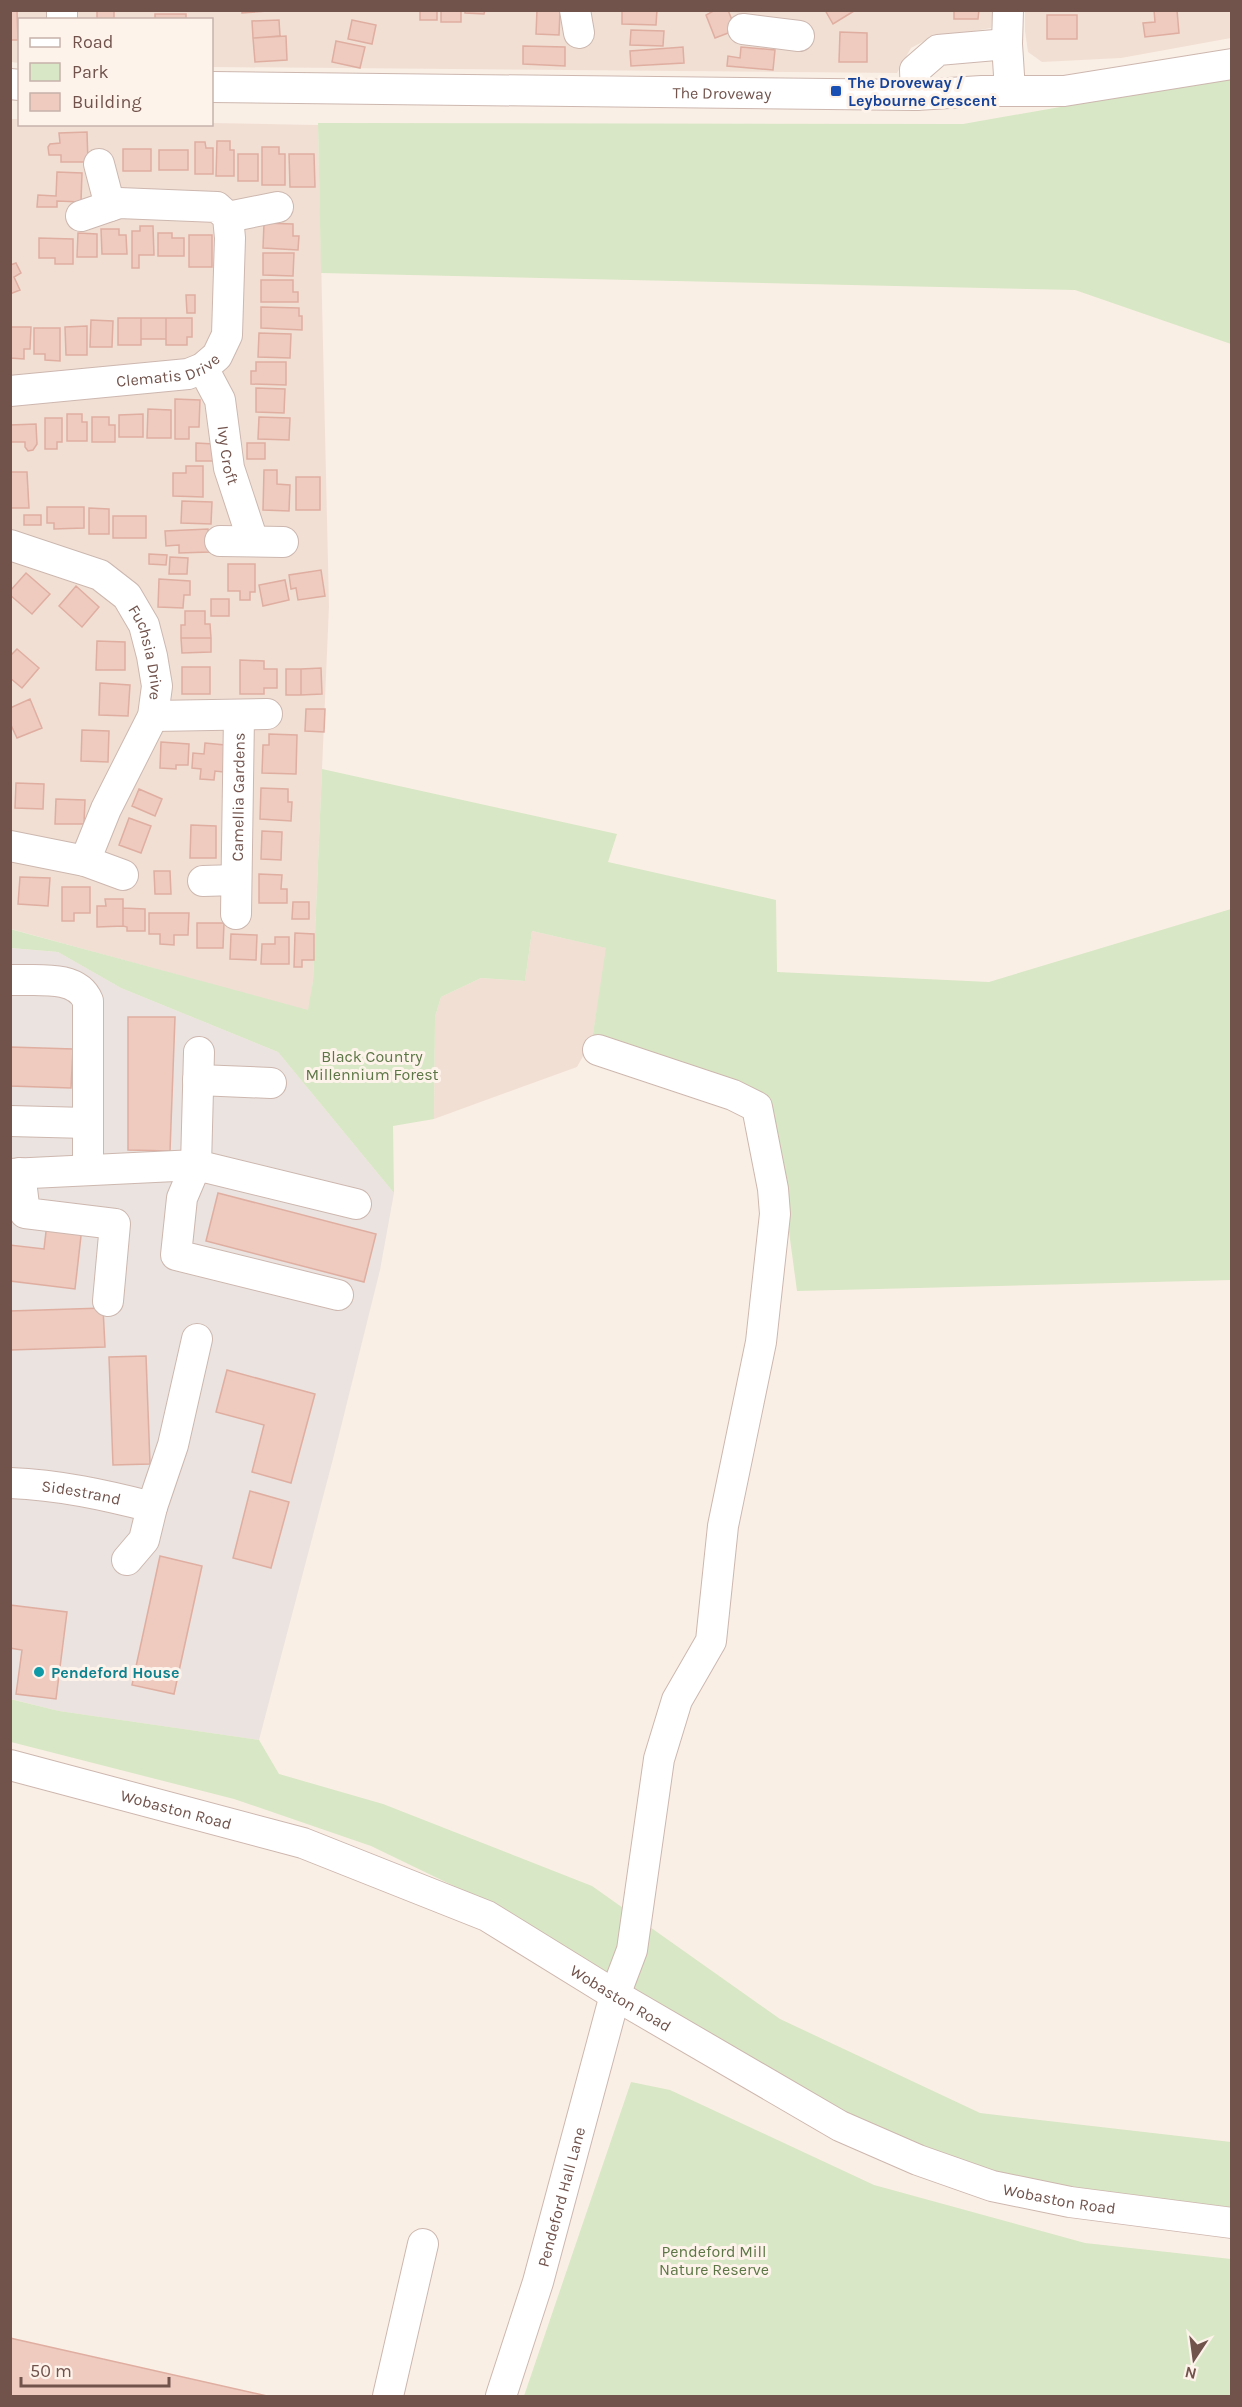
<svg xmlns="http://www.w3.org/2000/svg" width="1242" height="2407" font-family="Karla,sans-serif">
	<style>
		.residential { fill: #f1dfd4 }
		.industrial { fill: #ebe3df }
		.green { fill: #d8e7c5 }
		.building { fill: #eecabf; stroke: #dfaea1; stroke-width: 1.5 }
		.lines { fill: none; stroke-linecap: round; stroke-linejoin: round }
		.minor-casing { stroke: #cdb7af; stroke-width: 32 }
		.minor { stroke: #fff; stroke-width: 30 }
		.transit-dot { fill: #1a4fb4; stroke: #fef3eb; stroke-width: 2 }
		.culture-dot { fill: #0f9aa8; stroke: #fef3eb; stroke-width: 2 }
		.labels { text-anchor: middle; stroke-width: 6; stroke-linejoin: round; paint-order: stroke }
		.transit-label { font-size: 16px; font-weight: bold; fill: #164399; stroke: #fef3eb; text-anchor: start }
		.street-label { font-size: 16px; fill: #71534c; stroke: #fef3eb }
		.park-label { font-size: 16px; fill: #5c7745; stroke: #fef3eb }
		.culture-label { font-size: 16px; font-weight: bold; fill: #0d838f; stroke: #fef3eb; text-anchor: start }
	</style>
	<rect width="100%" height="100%" fill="#faefe5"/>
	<path class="residential" d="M 10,11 L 46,11 L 47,19 L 20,20 L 19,63 L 11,62 Z
		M 75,11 L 993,11 L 991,28 L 926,40 L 911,48 L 897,73 L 212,67 L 212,20 L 76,19 Z
		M 1025,11 L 1231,11 L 1231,38 L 1121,58 L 1042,62 L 1028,52 L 1025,31 Z
		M 10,119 L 19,119 L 20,124 L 212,124 L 212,123 L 318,125 L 329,606 L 313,981 L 309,1011 L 11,929 Z
		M 532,931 L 607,948 L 592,1040 L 577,1067 L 434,1119 L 435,1017 L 441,997 L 481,978 L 525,981 Z"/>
	<path class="industrial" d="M 10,948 L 58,952 L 121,988 L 278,1052 L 394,1193 L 380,1270 L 333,1459 L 259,1740 L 59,1711 L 11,1699 Z"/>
	<path class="green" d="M 1231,77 L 1231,344 L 1075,290 L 321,273 L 318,123 L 963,124 Z
		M 322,769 L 617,834 L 608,862 L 776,900 L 777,972 L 989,982 L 1231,909 L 1231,1280 L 797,1291 L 785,1202 L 746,1089 L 592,1040 L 606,948 L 532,931 L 525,981 L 481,978 L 441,997 L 435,1017 L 434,1119 L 393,1126 L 394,1193 L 278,1052 L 121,988 L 58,952 L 11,948 L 10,929 L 308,1010 L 313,981 Z
		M 10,1699 L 59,1711 L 259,1740 L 279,1774 L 383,1804 L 592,1886 L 780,2019 L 980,2113 L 1231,2142 L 1231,2212 L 993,2175 L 845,2115 L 489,1903 L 371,1846 L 234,1799 L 11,1742 Z
		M 631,2082 L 670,2090 L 874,2185 L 1085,2243 L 1231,2259 L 1231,2396 L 524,2396 Z"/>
	<path class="building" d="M 10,10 L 17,10 L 18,40 L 10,40 Z
		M 97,10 L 114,10 L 114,20 L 97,20 Z
		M 242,10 L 267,10 L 267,11 L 242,13 Z
		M 420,10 L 437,10 L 437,20 L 420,20 Z
		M 441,10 L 461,10 L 461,22 L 441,22 Z
		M 465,10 L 485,10 L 484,14 L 465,13 Z
		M 537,10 L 560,11 L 559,35 L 536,34 Z
		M 622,10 L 657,10 L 656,25 L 622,24 Z
		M 715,10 L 728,10 L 736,30 L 715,38 L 706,15 Z
		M 825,10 L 853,10 L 854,11 L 833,24 Z
		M 954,10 L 979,10 L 978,19 L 954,19 Z
		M 1154,10 L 1177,10 L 1179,33 L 1145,37 L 1143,23 L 1155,22 Z
		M 155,14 L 186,14 L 186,20 L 155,20 Z
		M 1047,15 L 1077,15 L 1077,39 L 1047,39 Z
		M 279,20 L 280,36 L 253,38 L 252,21 Z
		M 352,20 L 376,25 L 372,44 L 348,39 Z
		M 631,30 L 664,31 L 663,46 L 630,45 Z
		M 840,32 L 867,33 L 867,62 L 839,62 Z
		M 286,36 L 287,60 L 255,62 L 253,38 Z
		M 336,41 L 365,47 L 360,68 L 332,62 Z
		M 523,46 L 565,47 L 565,66 L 523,64 Z
		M 683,47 L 684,63 L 631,66 L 630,51 Z
		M 741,47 L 775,50 L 773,70 L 727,66 L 728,56 L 740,58 Z
		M 87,132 L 88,162 L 61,162 L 61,155 L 49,155 L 48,147 L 50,144 L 60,143 L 59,133 Z
		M 217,141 L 230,141 L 230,150 L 234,150 L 234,176 L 216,176 Z
		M 195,142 L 205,142 L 206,148 L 213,148 L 213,174 L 195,174 Z
		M 262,147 L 279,147 L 279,154 L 285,154 L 285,185 L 262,185 Z
		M 123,149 L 151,149 L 151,171 L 123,171 Z
		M 159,150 L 188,150 L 188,170 L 159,170 Z
		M 238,154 L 258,154 L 258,181 L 238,181 Z
		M 289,154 L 314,154 L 315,187 L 290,187 Z
		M 57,172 L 82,173 L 81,202 L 57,201 L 57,207 L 37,207 L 38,195 L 56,196 Z
		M 264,223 L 293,224 L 293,236 L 299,236 L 298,250 L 263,248 Z
		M 140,226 L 153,226 L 154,255 L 139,255 L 139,268 L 132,268 L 132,231 L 140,231 Z
		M 101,229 L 119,229 L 119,235 L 126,235 L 127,254 L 102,254 Z
		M 78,233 L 97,234 L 97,257 L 77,257 Z
		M 158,233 L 172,233 L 172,238 L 184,238 L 184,256 L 158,256 Z
		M 189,235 L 212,235 L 212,267 L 189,267 Z
		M 39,238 L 73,239 L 73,264 L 55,264 L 55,258 L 39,258 Z
		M 263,253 L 294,253 L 293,276 L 263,275 Z
		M 16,263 L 21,273 L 14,277 L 20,290 L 10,294 L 10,265 Z
		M 261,280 L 293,280 L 293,292 L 298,292 L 298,302 L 261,302 Z
		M 186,295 L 195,295 L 195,313 L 187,313 Z
		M 261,307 L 299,308 L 299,316 L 302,316 L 302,330 L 261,328 Z
		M 118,318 L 141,318 L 141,345 L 118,345 Z
		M 141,318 L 166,318 L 166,339 L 141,339 Z
		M 166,318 L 192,318 L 192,337 L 187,337 L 187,345 L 166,345 Z
		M 91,320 L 113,321 L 112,347 L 90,347 Z
		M 87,326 L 87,355 L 66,355 L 65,327 Z
		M 10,327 L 31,327 L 30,349 L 24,349 L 24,359 L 10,358 Z
		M 34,328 L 60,328 L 60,361 L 45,360 L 45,354 L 34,354 Z
		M 259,333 L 291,334 L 290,358 L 258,357 Z
		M 256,362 L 286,362 L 286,385 L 251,384 L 251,371 L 256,371 Z
		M 256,388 L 285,389 L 284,413 L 256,412 Z
		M 175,399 L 200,400 L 199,427 L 189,427 L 189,439 L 175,439 Z
		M 148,409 L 171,410 L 171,438 L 147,438 Z
		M 67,414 L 82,414 L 82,422 L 87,422 L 87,441 L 67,441 Z
		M 143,414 L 143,437 L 119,437 L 119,415 Z
		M 92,417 L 109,417 L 109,425 L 115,425 L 115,442 L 92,442 Z
		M 259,417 L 290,418 L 289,440 L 258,439 Z
		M 45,418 L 62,418 L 62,442 L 57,442 L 57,449 L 45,449 Z
		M 36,424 L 37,444 L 33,450 L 28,451 L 25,447 L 25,442 L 11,442 L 10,425 Z
		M 196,443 L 214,444 L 213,461 L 196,461 Z
		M 247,443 L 265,443 L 265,459 L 247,459 Z
		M 186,466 L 203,466 L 203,497 L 173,496 L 173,473 L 186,473 Z
		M 264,470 L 277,470 L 277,484 L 290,485 L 289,511 L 263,510 Z
		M 10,472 L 27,472 L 29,508 L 10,508 Z
		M 296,477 L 320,477 L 320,510 L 296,510 Z
		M 182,501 L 212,502 L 211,524 L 181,523 Z
		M 47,507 L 84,507 L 84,528 L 54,529 L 54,523 L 47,523 Z
		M 89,508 L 109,509 L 109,534 L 89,534 Z
		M 24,515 L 41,515 L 41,525 L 24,525 Z
		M 113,516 L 146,516 L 146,538 L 113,538 Z
		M 208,529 L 210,552 L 179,553 L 179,545 L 166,546 L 165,531 Z
		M 149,554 L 167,555 L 166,565 L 149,564 Z
		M 170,557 L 188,558 L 187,574 L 169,574 Z
		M 228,564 L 255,564 L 255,592 L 250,592 L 250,600 L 240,600 L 240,591 L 228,591 Z
		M 321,570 L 325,596 L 298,600 L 296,588 L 291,589 L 289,575 Z
		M 26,573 L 50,594 L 32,614 L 10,595 L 10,591 Z
		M 159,579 L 190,581 L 190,595 L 184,595 L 183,608 L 158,607 Z
		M 285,580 L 289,600 L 263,606 L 259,585 Z
		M 76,586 L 99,607 L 82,627 L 59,606 Z
		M 211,599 L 229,599 L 229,616 L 211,616 Z
		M 185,611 L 205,611 L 205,624 L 210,624 L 211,638 L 181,638 L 181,625 L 185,625 Z
		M 181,638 L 211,638 L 211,652 L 182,653 Z
		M 97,641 L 125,642 L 125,670 L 96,670 Z
		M 17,649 L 39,668 L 22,688 L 10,678 L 10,656 Z
		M 240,660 L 264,661 L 264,669 L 277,669 L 277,688 L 264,688 L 264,694 L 240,694 Z
		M 182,667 L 210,667 L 210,694 L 182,694 Z
		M 321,668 L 322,694 L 301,695 L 301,669 Z
		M 286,669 L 301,669 L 301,695 L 286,695 Z
		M 100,683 L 130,685 L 128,716 L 99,715 Z
		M 30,699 L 42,728 L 17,738 L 10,723 L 10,708 Z
		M 306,709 L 325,709 L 324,732 L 305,731 Z
		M 82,730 L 109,731 L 108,762 L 81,761 Z
		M 269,734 L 297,735 L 296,774 L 262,773 L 263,745 L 269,745 Z
		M 161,742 L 189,744 L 188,765 L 176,765 L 176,769 L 160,768 Z
		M 205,743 L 225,745 L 223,772 L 215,771 L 214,780 L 200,779 L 201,769 L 192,768 L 193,753 L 204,754 Z
		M 16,783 L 44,784 L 43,809 L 15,808 Z
		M 261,788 L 288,789 L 288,802 L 292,802 L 291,821 L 260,819 Z
		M 139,789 L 162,799 L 155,816 L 132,806 Z
		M 56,799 L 85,800 L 84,824 L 55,824 Z
		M 129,818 L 151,826 L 141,853 L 119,845 Z
		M 191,825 L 216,826 L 216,858 L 190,858 Z
		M 262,831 L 282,832 L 281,860 L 261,859 Z
		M 154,871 L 170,871 L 171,894 L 155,894 Z
		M 259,874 L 282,875 L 281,889 L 287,889 L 287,903 L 259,903 Z
		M 20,877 L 50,878 L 48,906 L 18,904 Z
		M 62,887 L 90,887 L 90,913 L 74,913 L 74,921 L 62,921 Z
		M 105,899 L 123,899 L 123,926 L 97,927 L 97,906 L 106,906 Z
		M 293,902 L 309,902 L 309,919 L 292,919 Z
		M 123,908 L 145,909 L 145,931 L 127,931 L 127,927 L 123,926 Z
		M 149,913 L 189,913 L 188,935 L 174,935 L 174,945 L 160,944 L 160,934 L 149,934 Z
		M 197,923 L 224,923 L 223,948 L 197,948 Z
		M 295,933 L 314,934 L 314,960 L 302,960 L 302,967 L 294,967 Z
		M 231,934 L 257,935 L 256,960 L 230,959 Z
		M 275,937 L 289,937 L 289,964 L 261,964 L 262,944 L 275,944 Z
		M 128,1017 L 175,1017 L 170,1151 L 128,1150 Z
		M 10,1047 L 73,1049 L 71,1088 L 10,1086 Z
		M 218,1193 L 376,1234 L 364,1282 L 206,1241 Z
		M 47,1223 L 82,1227 L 75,1289 L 10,1281 L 10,1245 L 44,1249 Z
		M 103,1308 L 105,1347 L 10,1350 L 10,1311 Z
		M 146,1356 L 150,1464 L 113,1465 L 109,1357 Z
		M 227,1370 L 315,1394 L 291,1483 L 252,1472 L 264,1425 L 216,1412 Z
		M 250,1491 L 289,1502 L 271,1568 L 233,1558 Z
		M 160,1556 L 202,1566 L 174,1694 L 132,1685 Z
		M 10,1605 L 67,1612 L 56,1699 L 16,1694 L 22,1650 L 10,1648 Z
		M 10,2338 L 267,2396 L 10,2396 Z"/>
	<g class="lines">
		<g class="minor-casing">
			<g id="minor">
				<path d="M 62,10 L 62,20"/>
				<path d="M 575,10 L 579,33"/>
				<path d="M 1008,10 L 1007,44 L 1010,91"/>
				<path d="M 743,29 L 799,36"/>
				<path d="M 10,84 L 20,85"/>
				<path id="s1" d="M 212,87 L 916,95 L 982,91 L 1064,91 L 1232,64"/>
				<path d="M 916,95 L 915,70 L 938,50 L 1007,44"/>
				<path d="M 99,164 L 110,206"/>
				<path d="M 228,217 L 278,207"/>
				<path id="s2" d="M 203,368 L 220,400 L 229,468 L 253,541"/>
				<path id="s3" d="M 10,391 L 188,374 L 203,368 L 217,356 L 227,335 L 230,238 L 228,217 L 217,207 L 119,203 L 81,216"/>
				<path d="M 220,541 L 283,542"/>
				<path id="s4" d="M 10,545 L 100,575 L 127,596 L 144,625 L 152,656 L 157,686 L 153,716 L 106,809 L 85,861"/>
				<path d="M 153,716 L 267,714"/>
				<path d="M 10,846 L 85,861 L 123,875"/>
				<path d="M 203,881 L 236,880"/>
				<path id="s5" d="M 236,914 L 239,715"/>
				<path d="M 10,980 C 36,981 77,974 88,1001 L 88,1170"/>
				<path d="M 198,1080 L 271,1083"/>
				<path d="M 10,1121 L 87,1123"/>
				<path d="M 20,1173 L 25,1213 L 115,1224 L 108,1301"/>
				<path d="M 10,1174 L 196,1165 L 199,1052"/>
				<path d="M 338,1295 L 176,1255 L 182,1198 L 196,1165 L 356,1204"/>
				<path id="s6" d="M 10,1483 C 60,1485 105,1495 152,1507"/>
				<path d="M 127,1560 L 144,1540 L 152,1507 L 173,1445 L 197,1339"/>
				<path id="s7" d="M 10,1765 L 303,1843 L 487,1916 L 615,1995 L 840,2126 L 918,2160 L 992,2186 L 1070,2202 L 1232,2223"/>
				<path d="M 388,2396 L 423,2244"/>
				<path id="s8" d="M 501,2396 L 538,2282 L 615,1995 L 632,1950 L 659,1759 L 677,1700 L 711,1641 L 723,1526 L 761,1342 L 775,1214 L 773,1189 L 757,1107 L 733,1095 L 598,1050"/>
			</g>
		</g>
		<use href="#minor" class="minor"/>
	</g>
	<rect class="transit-dot" x="830" y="85" width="12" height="12" rx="3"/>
	<circle class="culture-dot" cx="39" cy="1672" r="6"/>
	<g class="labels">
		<g class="transit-label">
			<text x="848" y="88">The Droveway /<tspan x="848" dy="18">Leybourne Crescent</tspan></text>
		</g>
		<g class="street-label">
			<text dy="6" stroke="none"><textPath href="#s1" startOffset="510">The Droveway</textPath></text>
			<text dy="6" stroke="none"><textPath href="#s3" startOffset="160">Clematis Drive</textPath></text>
			<text dy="6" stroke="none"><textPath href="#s2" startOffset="92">Ivy Croft</textPath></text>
			<text dy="6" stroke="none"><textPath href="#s4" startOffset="190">Fuchsia Drive</textPath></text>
			<text dy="6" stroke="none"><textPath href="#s5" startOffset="117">Camellia Gardens</textPath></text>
			<text dy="6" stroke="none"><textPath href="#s6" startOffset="72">Sidestrand</textPath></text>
			<text dy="6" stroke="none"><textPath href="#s7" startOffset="172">Wobaston Road</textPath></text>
			<text dy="6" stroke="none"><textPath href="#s7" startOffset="658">Wobaston Road</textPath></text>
			<text dy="6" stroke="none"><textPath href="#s8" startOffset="208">Pendeford Hall Lane</textPath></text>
			<text dy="6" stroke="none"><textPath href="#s7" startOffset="1144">Wobaston Road</textPath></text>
		</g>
		<g class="park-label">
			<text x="372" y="1062">Black Country<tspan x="372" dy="18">Millennium Forest</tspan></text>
			<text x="714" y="2257">Pendeford Mill<tspan x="714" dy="18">Nature Reserve</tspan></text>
		</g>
		<g class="culture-label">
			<text x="51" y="1678">Pendeford House</text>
		</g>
	</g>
	<rect width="1242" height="2407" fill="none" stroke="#71534c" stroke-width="24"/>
	<rect x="18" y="18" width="195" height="108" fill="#fef3eb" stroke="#c6b3ab" stroke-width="1.5"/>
	<rect x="30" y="38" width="30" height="9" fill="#ffffff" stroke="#c6b3ab" stroke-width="1.5"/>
	<text x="72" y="48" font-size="18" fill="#71534c">Road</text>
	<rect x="30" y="63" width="30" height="18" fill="#d8e7c5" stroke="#c6b3ab" stroke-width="1.5"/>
	<text x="72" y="78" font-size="18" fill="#71534c">Park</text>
	<rect x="30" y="93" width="30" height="18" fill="#eecabf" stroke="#c6b3ab" stroke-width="1.5"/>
	<text x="72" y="108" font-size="18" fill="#71534c">Building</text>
	<g transform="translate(1194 2359) rotate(193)" stroke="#fef3eb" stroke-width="4.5" paint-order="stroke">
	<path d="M0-4.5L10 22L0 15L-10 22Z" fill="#71534c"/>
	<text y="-9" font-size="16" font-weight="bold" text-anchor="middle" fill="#71534c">N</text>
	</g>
	<path d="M21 2377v9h148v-9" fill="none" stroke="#71534c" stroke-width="3"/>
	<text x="30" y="2377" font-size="18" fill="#71534c" stroke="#fef3eb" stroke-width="4.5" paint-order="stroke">50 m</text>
</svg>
